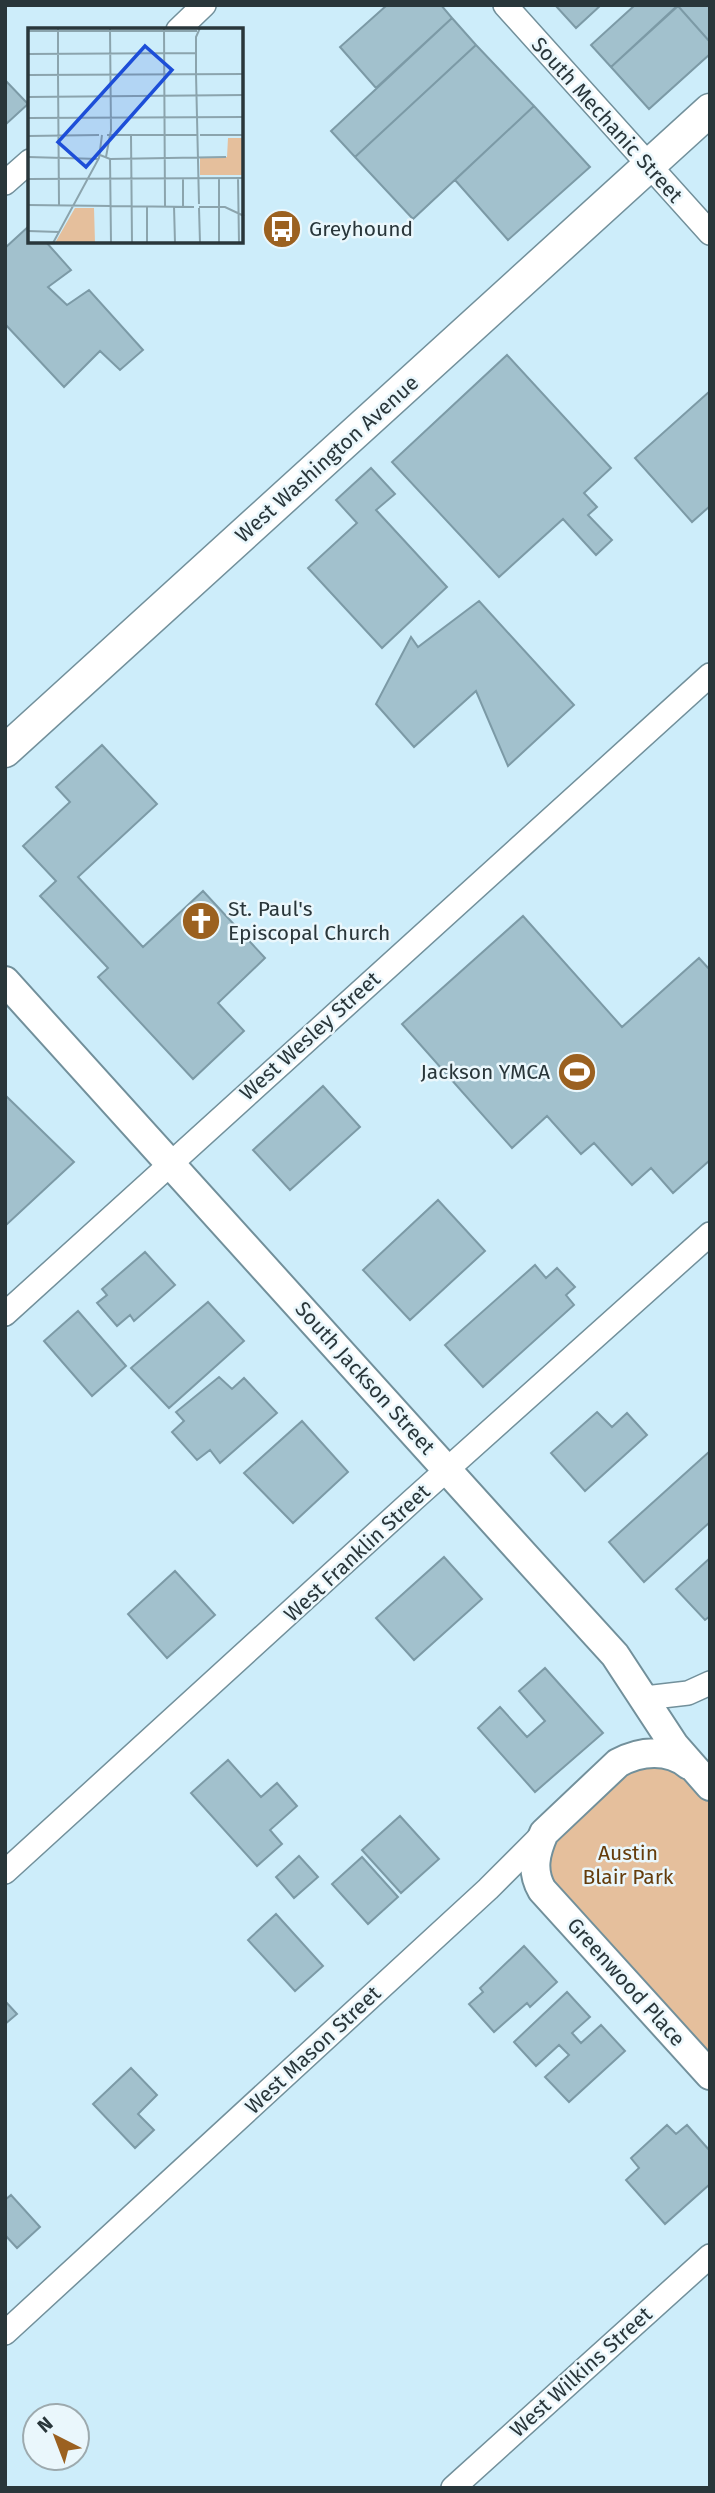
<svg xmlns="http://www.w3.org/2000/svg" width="715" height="2493" font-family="'Fira Sans',sans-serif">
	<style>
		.green { fill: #e5bf9c }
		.building { fill: #a2c1cd; stroke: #7c9aa6; stroke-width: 2 }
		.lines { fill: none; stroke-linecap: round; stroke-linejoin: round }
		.minor-casing { stroke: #72909b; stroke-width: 26 }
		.tertiary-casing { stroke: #72909b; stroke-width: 32 }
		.secondary-casing { stroke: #72909b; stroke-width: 35 }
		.minor { stroke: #fff; stroke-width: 23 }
		.tertiary { stroke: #fff; stroke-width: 28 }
		.secondary { stroke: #fff; stroke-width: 32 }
		.labels { text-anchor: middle; stroke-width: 5; stroke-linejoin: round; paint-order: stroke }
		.street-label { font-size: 21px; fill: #29363a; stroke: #eaf7fc }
		.poi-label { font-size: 21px; fill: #29363a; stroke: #eaf7fc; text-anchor: start }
		.park-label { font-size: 21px; fill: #653c0b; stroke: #eaf7fc }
		.inset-road { fill: none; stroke: #8ba4ad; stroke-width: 2 }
		.view { fill: #1d4ed8; fill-opacity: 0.15; stroke: #1d4ed8; stroke-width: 3.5 }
		.inset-edge { fill: none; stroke: #29363a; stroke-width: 3.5 }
	</style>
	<rect width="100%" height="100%" fill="#cdedfa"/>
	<path class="green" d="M 643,1754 L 710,1786 L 710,2075 L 542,1890 L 535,1859 Z"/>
	<path class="building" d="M 387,5 L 441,5 L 452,18 L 376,88 L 340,47 Z
		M 555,5 L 601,5 L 576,28 Z
		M 635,5 L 678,5 L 611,67 L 591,45 Z
		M 710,5 L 710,42 L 678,6 Z
		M 678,6 L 710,42 L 710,54 L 649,109 L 611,67 Z
		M 452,18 L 476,45 L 355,157 L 331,131 Z
		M 476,45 L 534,106 L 413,219 L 355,157 Z
		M 5,80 L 28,104 L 5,125 Z
		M 534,106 L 590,167 L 508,240 L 455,180 Z
		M 30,225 L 30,242 L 46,242 L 71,270 L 48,287 L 67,305 L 89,290 L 143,350 L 120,370 L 100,351 L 64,387 L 5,324 L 5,248 Z
		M 507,355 L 611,468 L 584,493 L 597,507 L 588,515 L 612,540 L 596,555 L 563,519 L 499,577 L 392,462 Z
		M 710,391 L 710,506 L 692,522 L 635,458 Z
		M 371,468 L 395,494 L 376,510 L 447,587 L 382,648 L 308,568 L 357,523 L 336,500 Z
		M 479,601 L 574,705 L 508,766 L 476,691 L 414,747 L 376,704 L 411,637 L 418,647 Z
		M 102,745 L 157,804 L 78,877 L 143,947 L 203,891 L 265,958 L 218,1003 L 244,1031 L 193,1079 L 98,977 L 108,968 L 40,896 L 56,881 L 23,846 L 70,802 L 56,787 Z
		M 523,916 L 622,1027 L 699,958 L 710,970 L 710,1160 L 673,1193 L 651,1168 L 632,1185 L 594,1143 L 581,1154 L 547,1116 L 512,1148 L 402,1024 Z
		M 323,1086 L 360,1127 L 290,1190 L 253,1150 Z
		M 5,1095 L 74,1162 L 5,1226 Z
		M 438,1200 L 485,1251 L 410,1320 L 363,1270 Z
		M 145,1252 L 175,1285 L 134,1321 L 130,1315 L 117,1326 L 97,1303 L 107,1295 L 102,1289 Z
		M 535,1265 L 546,1278 L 557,1268 L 575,1287 L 566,1295 L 574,1305 L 483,1387 L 445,1345 Z
		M 208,1302 L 244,1341 L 169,1408 L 131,1368 Z
		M 78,1311 L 126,1366 L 92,1396 L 44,1341 Z
		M 219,1377 L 232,1389 L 244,1378 L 277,1413 L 220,1463 L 210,1450 L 197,1460 L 172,1432 L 184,1421 L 176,1412 Z
		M 597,1412 L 612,1427 L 627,1413 L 647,1435 L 585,1491 L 551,1453 Z
		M 302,1421 L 348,1472 L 293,1523 L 244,1473 Z
		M 710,1451 L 710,1522 L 644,1582 L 609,1542 Z
		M 444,1557 L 482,1599 L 414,1660 L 376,1618 Z
		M 710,1558 L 710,1616 L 705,1620 L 676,1589 Z
		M 175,1571 L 215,1615 L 167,1658 L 128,1614 Z
		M 545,1668 L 603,1733 L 535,1792 L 478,1728 L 500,1707 L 527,1737 L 545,1721 L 519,1691 Z
		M 228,1760 L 261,1797 L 277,1783 L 297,1806 L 270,1830 L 282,1844 L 257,1866 L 191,1793 Z
		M 400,1816 L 439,1859 L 401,1893 L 362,1850 Z
		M 299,1856 L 318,1877 L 294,1898 L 276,1877 Z
		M 362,1857 L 398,1897 L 368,1924 L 332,1884 Z
		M 276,1914 L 323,1966 L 295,1991 L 248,1940 Z
		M 524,1946 L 557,1982 L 530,2007 L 527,2003 L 494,2032 L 469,2004 L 483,1992 L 480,1988 Z
		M 567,1992 L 590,2017 L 572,2033 L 581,2043 L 601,2025 L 625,2051 L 569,2102 L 545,2077 L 569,2055 L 559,2045 L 536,2066 L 514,2042 Z
		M 5,2001 L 17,2014 L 5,2024 Z
		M 131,2068 L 157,2095 L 138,2114 L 154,2130 L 135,2148 L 93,2104 Z
		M 667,2125 L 676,2134 L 687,2125 L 710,2151 L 710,2184 L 665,2224 L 626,2180 L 639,2168 L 631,2158 Z
		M 11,2195 L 40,2227 L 17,2248 L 5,2235 L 5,2200 Z"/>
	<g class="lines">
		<g class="minor-casing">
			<path id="minor" d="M 505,5 L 710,233
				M 178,30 L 204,5
				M 5,183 L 30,161
				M 5,1314 L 710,675
				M 645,1698 L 688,1693 L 710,1683
				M 5,1872 L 413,1500 L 710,1234
				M 5,2333 L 488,1889 L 544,1833
				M 453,2488 L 710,2256"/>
		</g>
		<g class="tertiary-casing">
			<path id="tertiary" d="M 5,981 L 533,1565 L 615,1655 L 674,1745 L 710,1786
				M 689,1765 C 668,1748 640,1751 618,1763 L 544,1833 C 535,1853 531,1871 542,1890 L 710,2075"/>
		</g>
		<g class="secondary-casing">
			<path id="secondary" d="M 5,751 L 710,110"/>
		</g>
		<use href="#minor" class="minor"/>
		<use href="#tertiary" class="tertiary"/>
		<use href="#secondary" class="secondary"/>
	</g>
	<defs>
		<g id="bus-disc" transform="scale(2.0125)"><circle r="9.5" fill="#9b6120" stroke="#eaf7fc"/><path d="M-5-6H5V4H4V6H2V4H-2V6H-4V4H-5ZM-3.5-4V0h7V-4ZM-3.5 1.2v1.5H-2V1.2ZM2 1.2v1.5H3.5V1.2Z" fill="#fff"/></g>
		<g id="church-disc" transform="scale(2.0125)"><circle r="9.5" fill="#9b6120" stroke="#eaf7fc"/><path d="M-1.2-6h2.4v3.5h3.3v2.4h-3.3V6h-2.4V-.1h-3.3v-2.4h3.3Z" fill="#fff"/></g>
		<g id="stadium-disc" transform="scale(2.0125)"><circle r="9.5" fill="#9b6120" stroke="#eaf7fc"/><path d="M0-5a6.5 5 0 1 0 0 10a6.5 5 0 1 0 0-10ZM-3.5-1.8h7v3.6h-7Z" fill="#fff"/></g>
	</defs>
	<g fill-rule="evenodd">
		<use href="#bus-disc" x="282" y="229"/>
		<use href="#church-disc" x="201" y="921"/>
		<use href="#stadium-disc" x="577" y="1072"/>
	</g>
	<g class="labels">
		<g class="street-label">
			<text transform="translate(607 120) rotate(48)" y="7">South Mechanic Street</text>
			<text transform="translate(327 459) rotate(-42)" y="7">West Washington Avenue</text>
			<text transform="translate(310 1036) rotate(-42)" y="7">West Wesley Street</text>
			<text transform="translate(365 1378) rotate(48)" y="7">South Jackson Street</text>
			<text transform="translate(357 1553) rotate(-43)" y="7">West Franklin Street</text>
			<text transform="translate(626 1982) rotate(48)" y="7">Greenwood Place</text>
			<text transform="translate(313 2050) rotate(-43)" y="7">West Mason Street</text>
			<text transform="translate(581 2372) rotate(-42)" y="7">West Wilkins Street</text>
		</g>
		<g class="poi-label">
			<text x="309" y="236">Greyhound</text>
			<text x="228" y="916">St. Paul's<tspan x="228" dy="24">Episcopal Church</tspan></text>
			<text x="550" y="1079" text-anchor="end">Jackson YMCA</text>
		</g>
		<g class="park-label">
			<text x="628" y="1860">Austin<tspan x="628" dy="24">Blair Park</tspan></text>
		</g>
	</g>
	<g transform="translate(28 28)">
		<rect width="215" height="215" fill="#cdedfa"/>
		<path d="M 200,110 L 215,110 L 215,147 L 172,147 L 172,130 L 199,129 ZM 47,180 L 66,180 L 67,215 L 27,215 Z" fill="#e5bf9c"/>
		<path class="inset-road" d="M 30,0 L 30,47M 136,0 L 137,178M 0,3 L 169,3M 0,26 L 168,25M 168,46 L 168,9 L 172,0M 168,46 L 171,176M 0,47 L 216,46M 30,47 L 31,177M 0,69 L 216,67M 0,90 L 216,89M 79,107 L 169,107M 103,107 L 104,215M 172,107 L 216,107M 0,108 L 71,107M 72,127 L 82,131 L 198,129M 0,129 L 71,131M 78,129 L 83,102 L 82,1M 82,130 L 83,215M 191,150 L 191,215M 210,150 L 211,215M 0,151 L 216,150M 155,151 L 155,178M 0,177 L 166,179M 119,178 L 119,215M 146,178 L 147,215M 171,179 L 197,179 L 216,188M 171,180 L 172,215M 0,203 L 31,204M 25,215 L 71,130 L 74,107"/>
		<path class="view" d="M 117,18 L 144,42 L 58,139 L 30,114 Z"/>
		<rect width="215" height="215" class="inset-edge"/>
	</g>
	<rect width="715" height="2493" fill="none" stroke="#29363a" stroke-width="14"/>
	<g transform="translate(56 2437) rotate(318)"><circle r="33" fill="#eaf7fc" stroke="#9daaae" stroke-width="2"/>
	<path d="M0-5L12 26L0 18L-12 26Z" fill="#9b6120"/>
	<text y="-10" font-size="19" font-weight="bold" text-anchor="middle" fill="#29363a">N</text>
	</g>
</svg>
